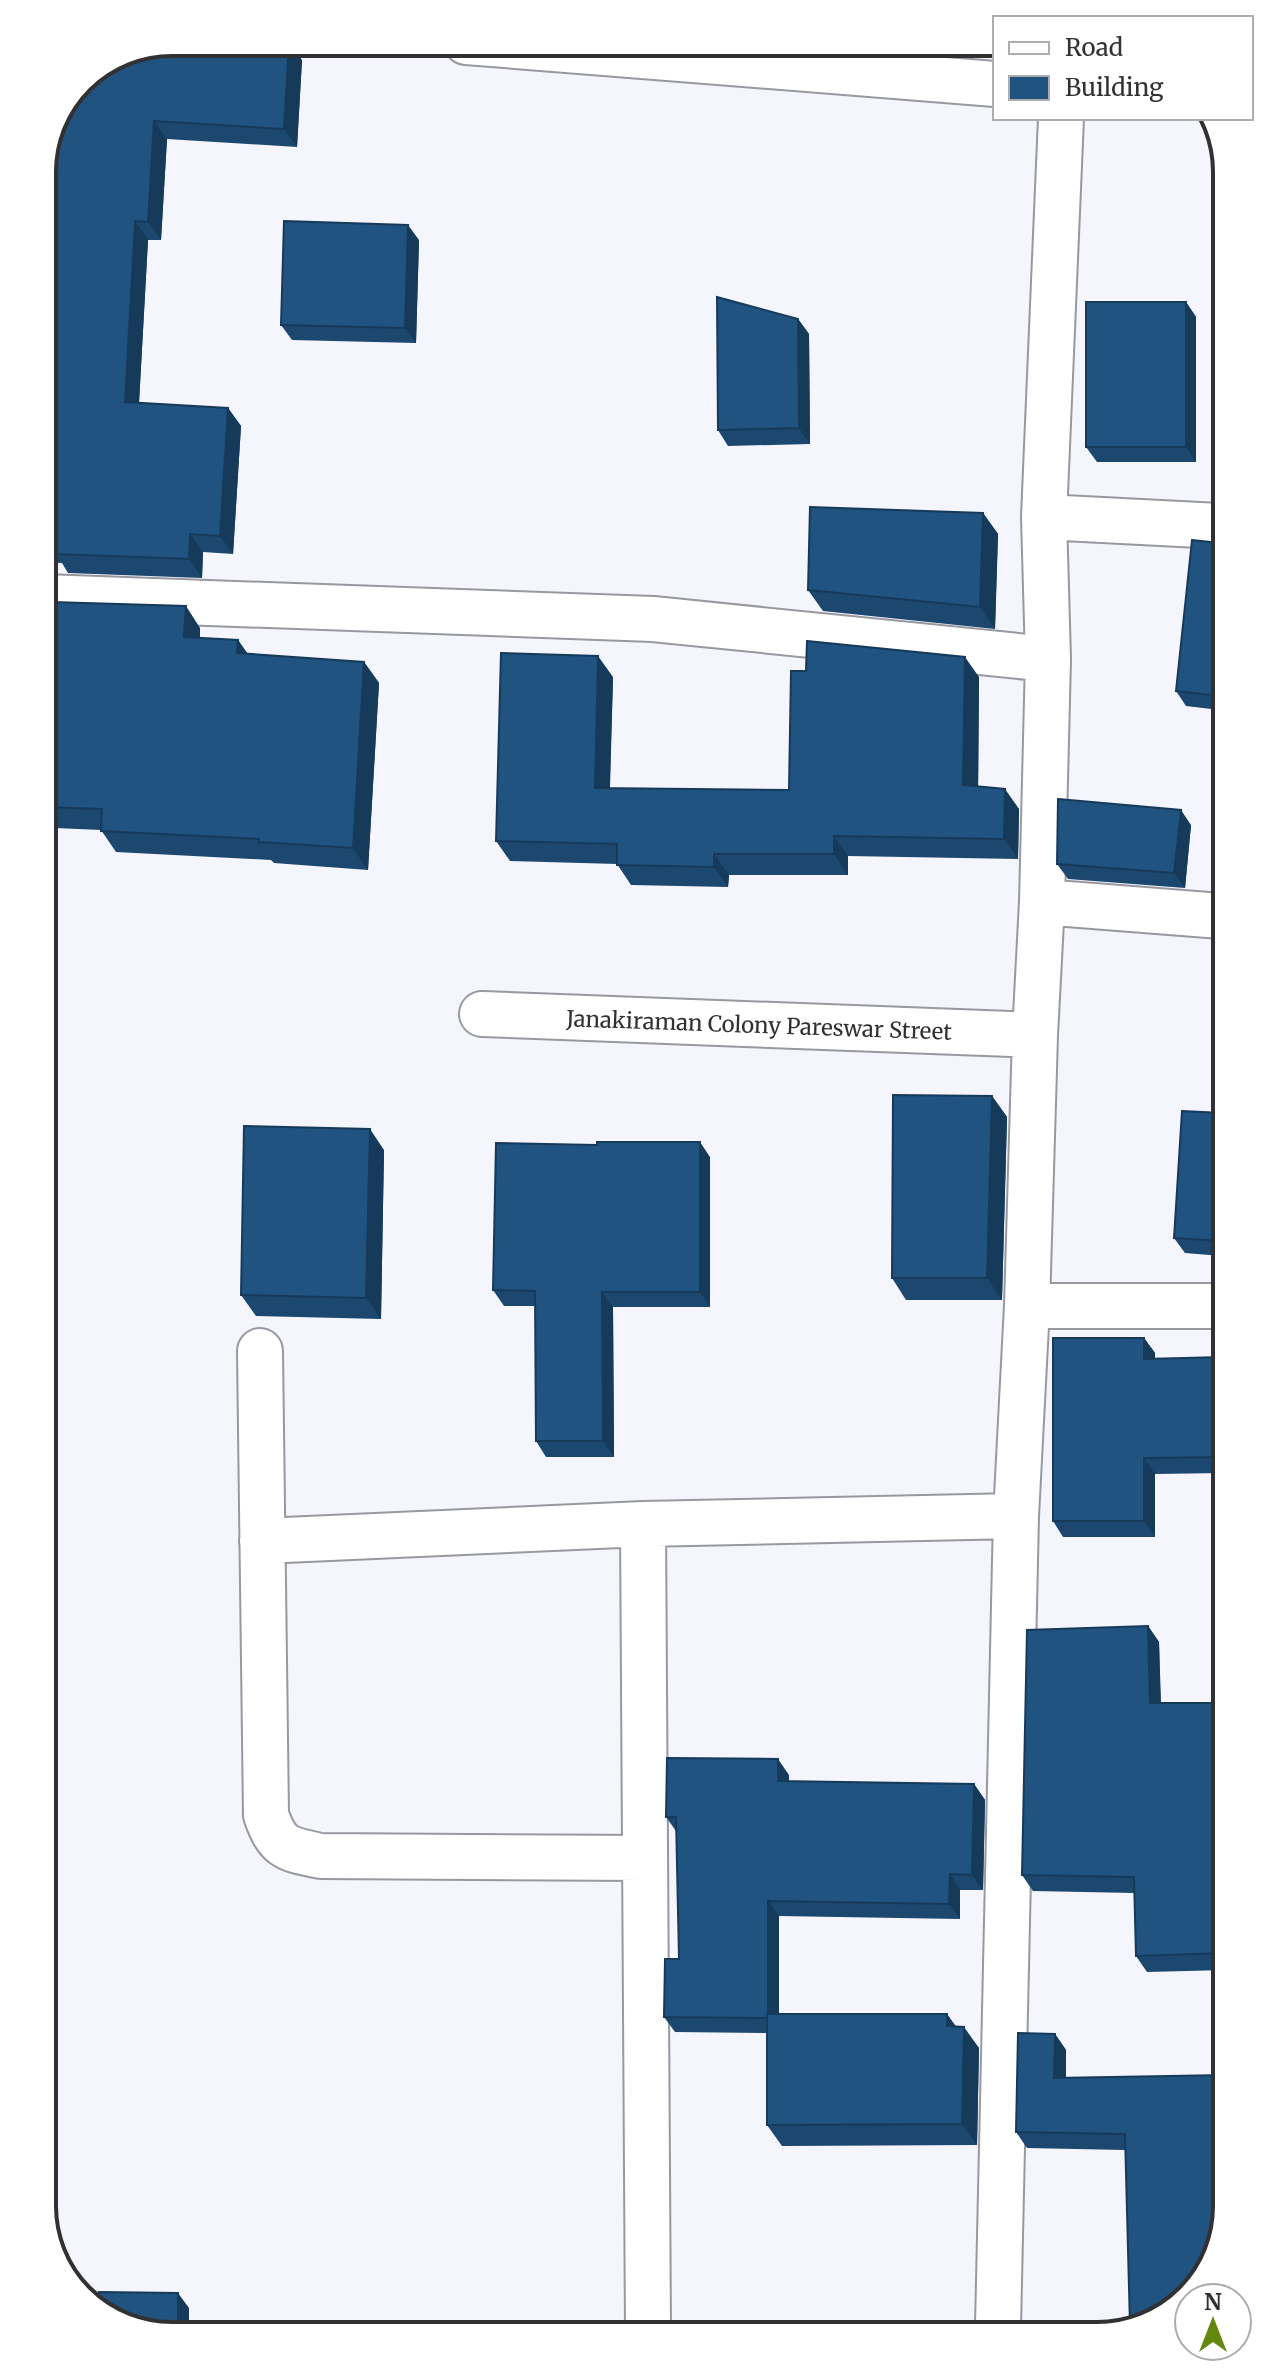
<svg xmlns="http://www.w3.org/2000/svg" width="1269" height="2378" font-family="Merriweather,serif">
	<style>
		.lines { fill: none; stroke-linecap: round; stroke-linejoin: round }
		.minor-casing { stroke: #9899a0; stroke-width: 48 }
		.minor { stroke: #fff; stroke-width: 44 }
		.wall { fill: #1c476e }
		.shaded-wall { fill: #163a5a }
		.building { fill: #205380; stroke: #163a5a; stroke-width: 2 }
		.labels { text-anchor: middle; stroke-width: 8; stroke-linejoin: round; paint-order: stroke }
		.street-label { font-size: 22px; fill: #313134; stroke: #fff }
		.rim { fill: none; stroke: #313134; stroke-width: 4 }
	</style>
	<rect width="100%" height="100%" fill="#f4f5fd"/>
	<g class="lines">
		<g class="minor-casing">
			<path id="minor" d="M 466,42 L 995,84
				M 1044,517 L 1219,526
				M 44,597 L 653,619 L 1048,659
				M 1042,902 L 1221,916
				M 482,1014 L 1035,1035
				M 1027,1306 L 1223,1306
				M 260,1351 L 266,1815 C 278,1849 287,1849 321,1856 L 645,1858
				M 643,1524 L 648,2331
				M 262,1541 L 643,1524 L 1016,1516
				M 998,2327 L 1016,1516 L 1027,1306 L 1035,1035 L 1042,902 L 1048,659 L 1044,517 L 1061,118"/>
		</g>
		<use href="#minor" class="minor"/>
	</g>
	<path class="wall" d="M 302,60 L 297,147 L 167,139 L 161,240 L 148,240 L 139,403 L 228,408 L 241,426 L 233,554 L 203,552 L 202,578 L 68,573 L 62,563 L 44,562 L 43,229 L 47,153 Z
		M 419,240 L 416,343 L 292,340 L 281,325 Z
		M 1186,302 L 1196,317 L 1196,462 L 1097,462 L 1086,447 Z
		M 798,319 L 809,334 L 810,444 L 728,446 L 718,430 Z
		M 983,513 L 998,534 L 995,629 L 823,611 L 808,590 Z
		M 1219,543 L 1220,710 L 1186,706 L 1176,691 Z
		M 200,628 L 200,638 L 238,640 L 247,654 L 364,662 L 379,683 L 368,870 L 274,863 L 271,860 L 116,852 L 101,830 L 55,828 L 45,813 L 45,807 Z
		M 613,677 L 610,789 L 789,790 L 979,677 L 978,786 L 1019,809 L 1018,859 L 848,856 L 848,875 L 729,875 L 728,887 L 631,885 L 617,864 L 510,861 L 496,841 Z
		M 1191,825 L 1185,888 L 1068,879 L 1057,864 Z
		M 992,1096 L 1007,1117 L 1002,1300 L 906,1300 L 892,1278 Z
		M 1222,1113 L 1222,1256 L 1185,1253 L 1174,1238 Z
		M 384,1150 L 381,1319 L 256,1316 L 241,1295 Z
		M 710,1157 L 710,1307 L 613,1307 L 614,1457 L 546,1457 L 536,1441 L 535,1306 L 504,1306 L 493,1290 Z
		M 1144,1338 L 1155,1353 L 1155,1359 L 1223,1357 L 1223,1473 L 1155,1474 L 1155,1537 L 1063,1537 L 1053,1521 Z
		M 1148,1626 L 1159,1642 L 1161,1703 L 1225,1703 L 1226,1970 L 1147,1972 L 1136,1956 L 1134,1893 L 1033,1891 L 1022,1875 Z
		M 789,1775 L 789,1781 L 974,1784 L 985,1800 L 983,1890 L 960,1890 L 960,1919 L 779,1916 L 779,2014 L 947,2014 L 956,2027 L 979,2048 L 977,2145 L 782,2146 L 767,2125 L 767,2033 L 675,2032 L 664,2017 L 679,1959 L 676,1831 L 666,1817 Z
		M 1055,2034 L 1066,2050 L 1066,2078 L 1226,2075 L 1125,2150 L 1027,2148 L 1016,2132 Z"/>
	<path class="shaded-wall" d="M 289,42 L 302,60 L 297,147 L 284,129 Z
		M 154,121 L 167,139 L 161,240 L 148,222 Z
		M 135,221 L 148,240 L 138,421 L 125,402 Z
		M 408,225 L 419,240 L 416,343 L 405,328 Z
		M 1186,302 L 1196,317 L 1196,462 L 1186,447 Z
		M 798,319 L 809,334 L 810,444 L 799,428 Z
		M 228,408 L 241,426 L 233,554 L 220,536 Z
		M 983,513 L 998,534 L 995,629 L 980,607 Z
		M 190,534 L 203,552 L 202,578 L 189,559 Z
		M 186,606 L 200,628 L 199,658 L 184,637 Z
		M 238,640 L 253,661 L 237,653 Z
		M 598,656 L 613,677 L 609,809 L 595,788 Z
		M 965,657 L 979,677 L 978,805 L 963,785 Z
		M 364,662 L 379,683 L 368,870 L 353,848 Z
		M 1005,789 L 1019,809 L 1018,859 L 1004,839 Z
		M 1181,810 L 1191,825 L 1185,888 L 1174,873 Z
		M 834,836 L 848,856 L 848,875 L 834,854 Z
		M 714,854 L 729,875 L 728,887 L 714,867 Z
		M 992,1096 L 1007,1117 L 1002,1300 L 987,1278 Z
		M 370,1129 L 384,1150 L 381,1319 L 366,1298 Z
		M 700,1142 L 710,1157 L 710,1307 L 700,1292 Z
		M 602,1292 L 613,1307 L 614,1457 L 603,1441 Z
		M 1144,1338 L 1155,1353 L 1155,1374 L 1144,1359 Z
		M 1144,1458 L 1155,1474 L 1155,1537 L 1144,1521 Z
		M 1148,1626 L 1159,1642 L 1161,1719 L 1150,1703 Z
		M 778,1759 L 789,1775 L 788,1796 L 778,1781 Z
		M 974,1784 L 985,1800 L 983,1890 L 972,1875 Z
		M 950,1874 L 960,1890 L 960,1919 L 949,1904 Z
		M 768,1901 L 779,1916 L 779,2033 L 768,2018 Z
		M 947,2014 L 962,2035 L 947,2026 Z
		M 964,2027 L 979,2048 L 977,2145 L 962,2124 Z
		M 1055,2034 L 1066,2050 L 1066,2094 L 1054,2078 Z
		M 178,2293 L 189,2308 L 189,2336 L 178,2336 Z"/>
	<path class="building" d="M 172,42 L 289,42 L 284,129 L 154,121 L 148,222 L 135,221 L 125,402 L 228,408 L 220,536 L 190,534 L 189,559 L 55,554 L 56,545 L 44,544 L 43,229 L 47,153 L 80,80 Z
		M 284,221 L 408,225 L 405,328 L 281,325 Z
		M 717,297 L 798,319 L 799,428 L 718,430 Z
		M 1086,302 L 1186,302 L 1186,447 L 1086,447 Z
		M 810,507 L 983,513 L 980,607 L 808,590 Z
		M 1192,540 L 1219,543 L 1220,696 L 1176,691 Z
		M 51,602 L 186,606 L 184,637 L 238,640 L 237,653 L 364,662 L 353,848 L 259,842 L 259,839 L 101,831 L 102,809 L 45,807 L 45,721 Z
		M 807,641 L 965,657 L 963,785 L 1005,789 L 1004,839 L 834,836 L 834,854 L 714,854 L 714,867 L 617,865 L 617,844 L 496,841 L 501,653 L 598,656 L 595,788 L 789,790 L 791,671 L 806,671 Z
		M 1058,799 L 1181,810 L 1174,873 L 1057,864 Z
		M 893,1095 L 992,1096 L 987,1278 L 892,1278 Z
		M 1182,1111 L 1222,1113 L 1222,1241 L 1174,1238 Z
		M 244,1126 L 370,1129 L 366,1298 L 241,1295 Z
		M 597,1142 L 700,1142 L 700,1292 L 602,1292 L 603,1441 L 536,1441 L 535,1291 L 493,1290 L 496,1143 L 597,1145 Z
		M 1053,1338 L 1144,1338 L 1144,1359 L 1223,1357 L 1223,1457 L 1144,1458 L 1144,1521 L 1053,1521 Z
		M 1148,1626 L 1150,1703 L 1225,1703 L 1226,1953 L 1136,1956 L 1134,1877 L 1022,1875 L 1027,1630 Z
		M 667,1758 L 778,1759 L 778,1781 L 974,1784 L 972,1875 L 950,1874 L 949,1904 L 768,1901 L 768,2014 L 767,2014 L 767,2018 L 664,2017 L 665,1959 L 679,1959 L 676,1817 L 666,1817 Z
		M 767,2014 L 947,2014 L 947,2026 L 964,2027 L 962,2124 L 767,2125 Z
		M 1018,2033 L 1055,2034 L 1054,2078 L 1226,2075 L 1227,2207 L 1205,2279 L 1147,2326 L 1130,2326 L 1125,2134 L 1016,2132 Z
		M 99,2292 L 178,2293 L 178,2336 L 164,2336 L 99,2314 Z"/>
	<g class="labels">
		<g class="street-label">
			<text transform="translate(759 1025) rotate(2)" y="8">Janakiraman Colony Pareswar Street</text>
		</g>
	</g>
	<path d="M0 0H1269V2378H0ZM172 56H1097A116 116 0 0 1 1213 172V2206A116 116 0 0 1 1097 2322H172A116 116 0 0 1 56 2206V172A116 116 0 0 1 172 56Z" fill="#fff" fill-rule="evenodd"/>
	<path class="rim" d="M172 56H1097A116 116 0 0 1 1213 172V2206A116 116 0 0 1 1097 2322H172A116 116 0 0 1 56 2206V172A116 116 0 0 1 172 56Z"/>
	<rect x="993" y="16" width="260" height="104" fill="#ffffff" stroke="#adadae" stroke-width="2"/>
	<rect x="1009" y="42" width="40" height="12" fill="#ffffff" stroke="#adadae" stroke-width="2"/>
	<text x="1065" y="56" font-size="24" fill="#313134">Road</text>
	<rect x="1009" y="76" width="40" height="24" fill="#205380" stroke="#adadae" stroke-width="2"/>
	<text x="1065" y="96" font-size="24" fill="#313134">Building</text>
	<g transform="translate(1213 2322)"><circle r="38" fill="#ffffff" stroke="#adadae" stroke-width="2"/>
	<path d="M0-6L14 30L0 20L-14 30Z" fill="#62880f"/>
	<text y="-12" font-size="22" font-weight="bold" text-anchor="middle" fill="#313134">N</text>
	</g>
</svg>
